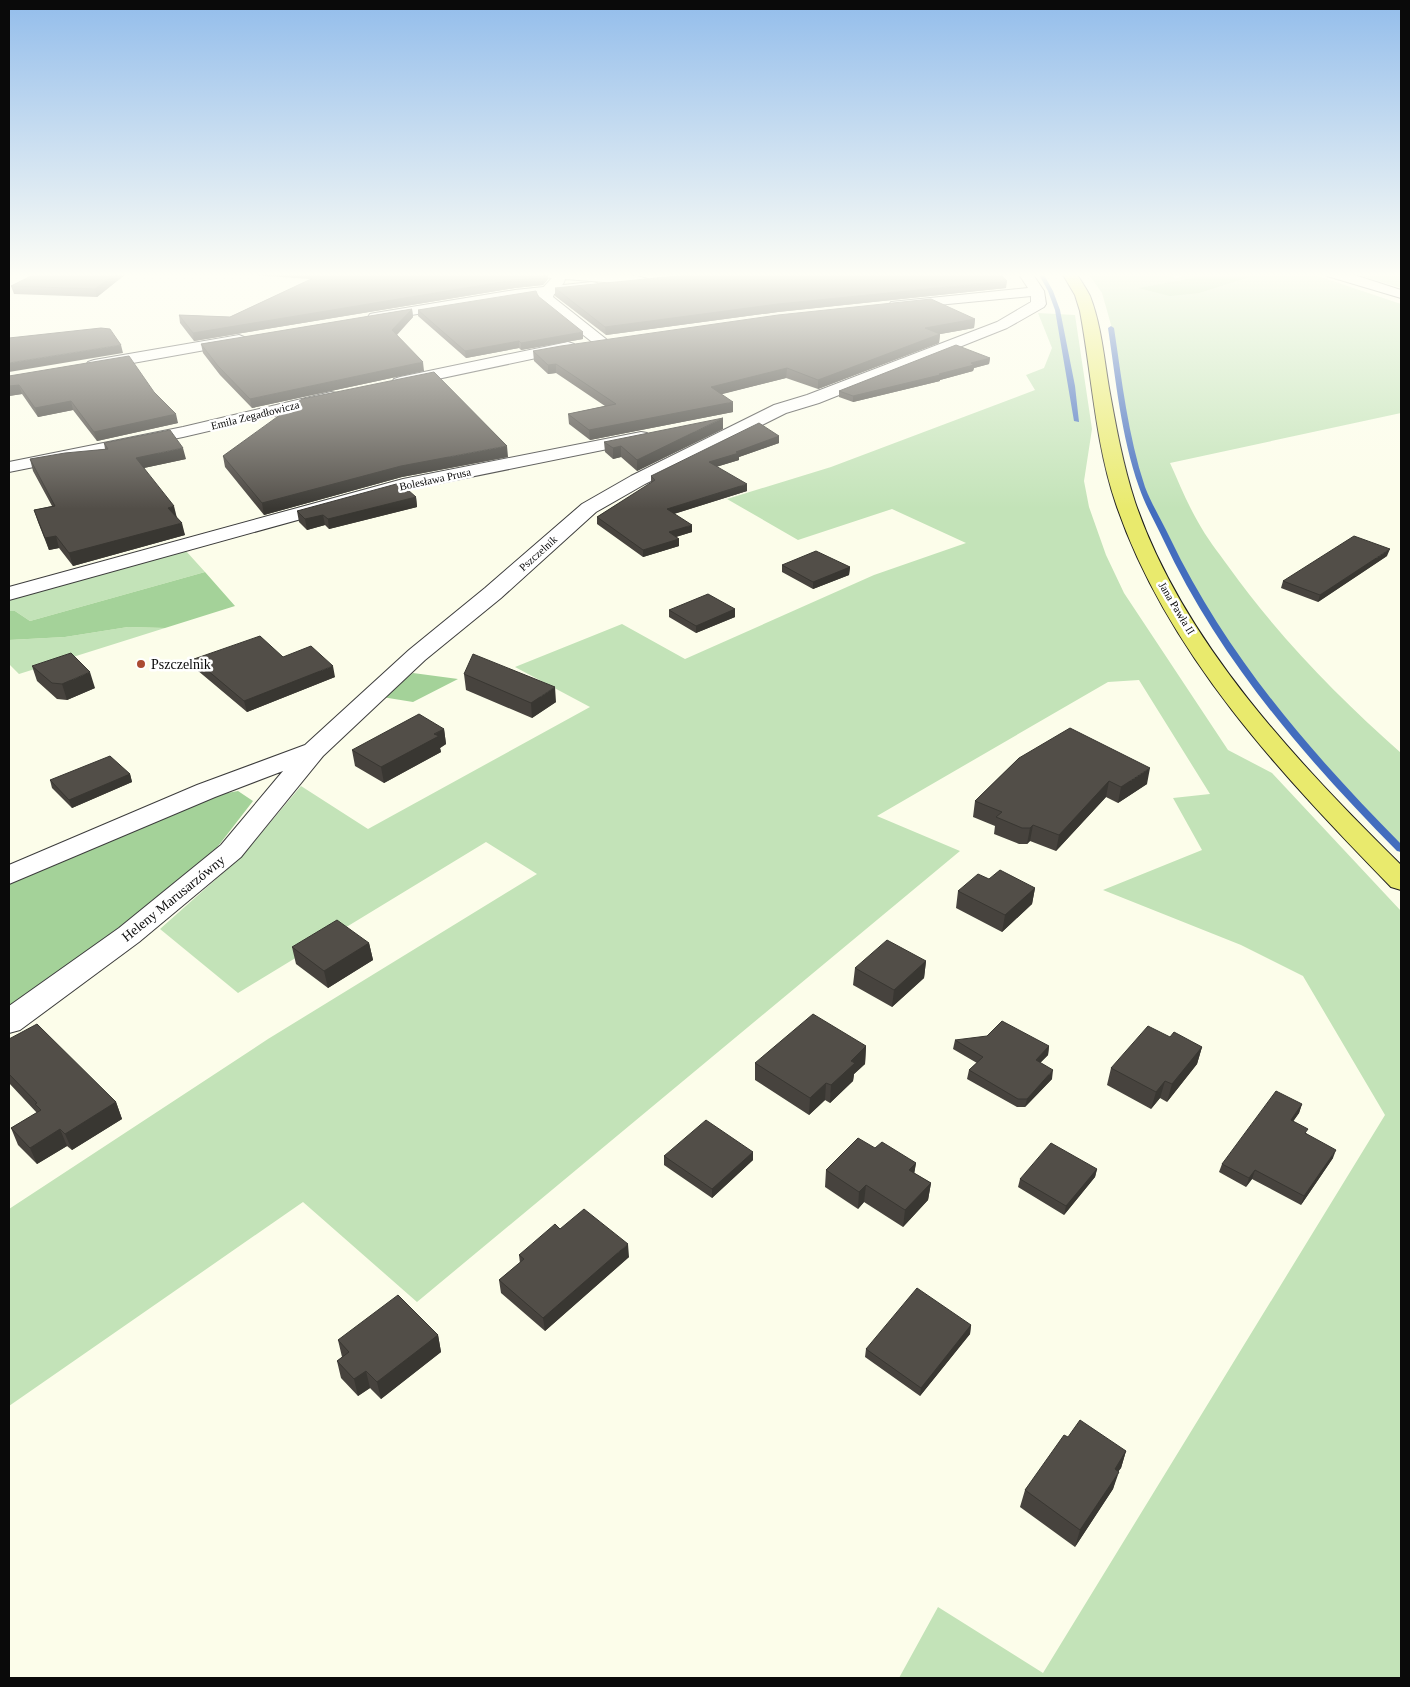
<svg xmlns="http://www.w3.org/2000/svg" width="1410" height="1687" font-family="'Times New Roman',serif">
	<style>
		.green { fill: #c3e3b8 }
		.forest { fill: #a4d299 }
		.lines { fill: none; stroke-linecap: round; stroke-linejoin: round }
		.stream { fill: #436dbe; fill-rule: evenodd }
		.minor-casing { stroke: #3d3d3d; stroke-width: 2 }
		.tertiary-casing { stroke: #3d3d3d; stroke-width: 2 }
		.primary-casing { stroke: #1b1b1b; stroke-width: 2 }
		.minor { fill: #fff; fill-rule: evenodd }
		.tertiary { fill: #fff; fill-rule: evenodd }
		.primary { fill: #e9ea6d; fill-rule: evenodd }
		.wall { fill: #47433e }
		.shaded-wall { fill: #393732 }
		.building { fill: #524e48; stroke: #393732 }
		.poi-dot { fill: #ab4b32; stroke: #fff; stroke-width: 2 }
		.labels { text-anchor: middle; stroke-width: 5; stroke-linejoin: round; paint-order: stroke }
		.far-street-label { font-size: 11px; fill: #0a0a0a; stroke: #fff }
		.poi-label { font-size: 14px; fill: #0a0a0a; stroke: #fff; text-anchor: start }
		.street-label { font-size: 14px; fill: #0a0a0a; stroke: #fff }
	</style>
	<rect width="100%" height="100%" fill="#fcfdea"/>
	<path class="green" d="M 1088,273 L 1165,273 L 1176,278 L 1197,273 L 1219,273 L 1139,288 L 1200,293 L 1263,273 L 1309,273 L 1401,304 L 1401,413 L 1170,463 C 1179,483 1187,503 1198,522 C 1206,537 1218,552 1228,566 C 1278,636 1337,696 1401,753 L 1401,853 L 1376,827 L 1276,715 L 1215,626 L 1171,551 L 1141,486 L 1128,429 L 1114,336 L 1108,314 L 1102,293 Z
		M 1352,273 L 1401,273 L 1401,288 Z
		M 1038,313 L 1075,315 L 1092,429 L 1084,481 L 1089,507 L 1106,555 L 1124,593 L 1228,750 L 1272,773 L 1401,911 L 1401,1678 L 899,1678 L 938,1607 L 1043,1673 L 1385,1115 L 1303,976 L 1241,945 L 1103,890 L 1202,850 L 1173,798 L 1210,794 L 1139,680 L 1108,682 L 877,816 L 960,851 L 417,1302 L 303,1202 L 9,1406 L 9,1209 L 268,1039 L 537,874 L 486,842 L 238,993 L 160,929 L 242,856 L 301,786 L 368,829 L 590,707 L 515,667 L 622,624 L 685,659 L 874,575 L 966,543 L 892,509 L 798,540 L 727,499 L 831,467 L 1035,390 L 1026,375 L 1044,368 L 1052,348 Z
		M 186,551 L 205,572 L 30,621 L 15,611 L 9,611 L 9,599 Z
		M 128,627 L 165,628 L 19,674 L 9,664 L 9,640 L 65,637 Z"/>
	<path class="forest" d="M 1219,273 L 1263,273 L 1200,293 L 1170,296 L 1138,288 Z
		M 205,572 L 235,606 L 165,628 L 128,627 L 65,637 L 9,640 L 9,611 L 15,611 L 30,621 Z
		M 413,673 L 458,679 L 413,702 L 382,697 Z
		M 238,791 L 253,801 L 212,854 L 144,911 L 9,1006 L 9,884 L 211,796 Z"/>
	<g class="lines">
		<path class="stream" d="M 1038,273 L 1043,273 L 1053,291 L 1060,310 L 1075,386 L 1079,422 L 1074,421 L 1055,310 L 1048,291 Z
			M 1111,326 L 1114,328 C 1122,381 1128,436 1145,487 C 1152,505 1162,521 1170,538 C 1226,655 1310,752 1401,844 L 1401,852 L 1397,851 C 1305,758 1219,659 1163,539 C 1155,522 1145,505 1139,487 C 1121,436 1116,381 1108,328 Z"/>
		<g class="minor-casing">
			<path id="minor" d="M 536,273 C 554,273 642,271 650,281 L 643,285 L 565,279 C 564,287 555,289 553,297 L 606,339 L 609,342 L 606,345 L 596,345 L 540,301 L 538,298 L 540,291 L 552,278 L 538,276 Z
				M 1018,273 L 1032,273 L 1044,291 L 1046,304 L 1044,307 L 1007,328 L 819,403 L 786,413 L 645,484 L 596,512 L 501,598 L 425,660 L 323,756 L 241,857 L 139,942 L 20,1030 L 9,1033 L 9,1006 L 119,928 L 221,845 L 283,771 L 215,797 L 9,884 L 9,865 L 197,785 L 305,745 L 409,650 L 485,588 L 582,504 L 631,476 L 774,405 L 807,395 L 997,322 L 1031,302 L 1031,296 L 896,309 L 891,308 L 889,305 L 891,302 L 1028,288 Z
				M 568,342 L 574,344 L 576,347 L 574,350 L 400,387 L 394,385 L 392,382 L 394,379 L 400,377 Z
				M 331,392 L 337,393 L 339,397 L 337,401 L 183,437 L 9,472 L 9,462 L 183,427 Z
				M 641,432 L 647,433 L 650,437 L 647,441 L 406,490 L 9,600 L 9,587 L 403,479 Z"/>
		</g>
		<g class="tertiary-casing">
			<path id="tertiary" d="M 1325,273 L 1348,273 L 1401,290 L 1401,298 L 1327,276 Z
				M 592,282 L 597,283 L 599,286 L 597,289 L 515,298 L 375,321 L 370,320 L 368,317 L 370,314 L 375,313 L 515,290 Z
				M 239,335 L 244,337 L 247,340 L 244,343 L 94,370 L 88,368 L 86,365 L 88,362 L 94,360 Z"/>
		</g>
		<g class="primary-casing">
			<path id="primary" d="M 1062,273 L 1076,273 C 1081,281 1086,288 1090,296 C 1101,324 1104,358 1109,388 C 1116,427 1123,465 1135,502 C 1183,643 1298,763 1401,865 L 1401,890 L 1391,887 C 1283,776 1167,654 1116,504 C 1095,442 1092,375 1080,311 L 1075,295 Z"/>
		</g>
		<use href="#minor" class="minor"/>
		<use href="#tertiary" class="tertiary"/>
		<use href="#primary" class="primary"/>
	</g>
	<path class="wall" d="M 37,273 L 127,273 L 97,297 L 14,294 L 11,286 Z
		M 220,273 L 548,273 L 548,279 L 543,285 L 515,288 L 194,341 L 180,323 L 179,315 L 230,317 L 311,279 Z
		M 620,273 L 661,273 L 640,275 Z
		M 555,288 L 1006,288 L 778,312 L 606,335 L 555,296 Z
		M 538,296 L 583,339 L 521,350 L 519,348 L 466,358 L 418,316 L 418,310 Z
		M 412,309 L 413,317 L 397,335 L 424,371 L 252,408 L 220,375 L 203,353 L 201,344 Z
		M 975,319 L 974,328 L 940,334 L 939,343 L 818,389 L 786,378 L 721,394 L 733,412 L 590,440 L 569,424 L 568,414 L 605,406 L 556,373 L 548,374 L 534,361 L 533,351 Z
		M 990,358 L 989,364 L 974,368 L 973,371 L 940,380 L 940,381 L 853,402 L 839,397 L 839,391 Z
		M 9,376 L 154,392 L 178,423 L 97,441 L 73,410 L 38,417 L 22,394 L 9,396 Z
		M 723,429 L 637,471 L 621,457 L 613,459 L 605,452 L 604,442 Z
		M 779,436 L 779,443 L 739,457 L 739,460 L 716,467 L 747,491 L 674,514 L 692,532 L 676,537 L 679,539 L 679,546 L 643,557 L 597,524 L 597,517 L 651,483 L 651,476 Z
		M 104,443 L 186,459 L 144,468 L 177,518 L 185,535 L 73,566 L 59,548 L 49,550 L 38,522 L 34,510 L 52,506 L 33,471 L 30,459 L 105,449 Z
		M 223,456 L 508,457 L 402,477 L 264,515 L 225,467 Z
		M 416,497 L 417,507 L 329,529 L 325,525 L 307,530 L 299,522 L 297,511 Z
		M 1387,556 L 1318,602 L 1281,588 L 1283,581 Z
		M 782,565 L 850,567 L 849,575 L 813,589 L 782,572 Z
		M 735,609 L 735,617 L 696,633 L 669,617 L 669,610 Z
		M 283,657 L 335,677 L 247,712 L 197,670 L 194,659 Z
		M 32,666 L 95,688 L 67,700 L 57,699 L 37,681 Z
		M 464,674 L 556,702 L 532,718 L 466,690 Z
		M 444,729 L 446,744 L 440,748 L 441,752 L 384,783 L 355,766 L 352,750 Z
		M 1019,758 L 1147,784 L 1118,803 L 1106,797 L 1056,851 L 1030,841 L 1027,844 L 1019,844 L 994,834 L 995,826 L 973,817 L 975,801 Z
		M 130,774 L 132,782 L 72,808 L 52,788 L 50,780 Z
		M 989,879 L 1035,888 L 1032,904 L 1002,932 L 956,908 L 958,891 Z
		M 369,943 L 373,960 L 328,988 L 296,964 L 292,947 Z
		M 926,961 L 924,978 L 892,1007 L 853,985 L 855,968 Z
		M 1170,1037 L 1202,1047 L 1197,1064 L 1167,1102 L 1160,1098 L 1151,1109 L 1107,1085 L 1111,1068 Z
		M 9,1039 L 116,1102 L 122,1119 L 72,1150 L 67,1146 L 37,1164 L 18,1145 L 11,1128 L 37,1113 L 9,1083 Z
		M 955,1040 L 1049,1046 L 1048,1055 L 1040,1063 L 1052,1079 L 1025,1107 L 1017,1107 L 967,1079 L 969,1070 L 977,1063 L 953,1049 Z
		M 866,1046 L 865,1064 L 854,1074 L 853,1081 L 830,1103 L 825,1100 L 809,1115 L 755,1080 L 755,1063 Z
		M 1302,1104 L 1299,1113 L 1293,1121 L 1333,1158 L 1301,1205 L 1252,1179 L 1246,1187 L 1219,1172 L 1222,1164 Z
		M 753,1152 L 753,1160 L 712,1198 L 664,1165 L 664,1156 Z
		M 916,1163 L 914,1173 L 931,1183 L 928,1200 L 903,1227 L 864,1202 L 858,1209 L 825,1187 L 826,1170 Z
		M 1097,1169 L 1095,1177 L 1064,1215 L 1018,1187 L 1020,1179 Z
		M 560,1229 L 629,1257 L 545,1331 L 501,1293 L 499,1280 L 520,1263 L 519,1255 Z
		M 971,1325 L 970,1334 L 920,1396 L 865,1357 L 866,1349 Z
		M 438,1335 L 441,1352 L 381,1399 L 370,1388 L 358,1396 L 341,1378 L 337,1361 L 342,1357 L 338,1340 Z
		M 1068,1437 L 1126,1451 L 1121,1468 L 1118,1471 L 1113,1489 L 1075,1547 L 1020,1507 L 1025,1490 Z"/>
	<path class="shaded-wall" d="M 116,273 L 127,273 L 97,297 L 95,289 Z
		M 546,273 L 548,273 L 548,279 L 543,285 L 515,288 L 194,341 L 193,333 Z
		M 640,273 L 661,273 L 640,275 Z
		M 1007,281 L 1006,288 L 778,312 L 606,335 L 605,327 L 778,304 Z
		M 412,309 L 413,317 L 393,338 L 392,330 Z
		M 975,319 L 974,328 L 924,337 L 925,328 Z
		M 583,332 L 583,339 L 521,350 L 521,343 Z
		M 940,334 L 939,343 L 818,389 L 818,380 Z
		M 519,341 L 519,348 L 466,358 L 465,351 Z
		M 121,345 L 123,353 L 9,372 L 9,363 Z
		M 990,358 L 989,364 L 974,368 L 973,371 L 940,380 L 940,381 L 853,402 L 853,396 Z
		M 423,362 L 424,371 L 252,408 L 250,399 Z
		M 556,364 L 556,373 L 548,374 L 548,365 Z
		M 787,368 L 786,378 L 711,397 L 711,387 Z
		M 19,385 L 22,394 L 9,396 L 9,386 Z
		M 71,401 L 73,410 L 38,417 L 35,408 Z
		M 733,402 L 733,412 L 590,440 L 589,430 Z
		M 176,414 L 178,423 L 97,441 L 94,432 Z
		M 723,418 L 723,429 L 637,471 L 637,460 Z
		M 779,436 L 779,443 L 739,457 L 739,460 L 709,469 L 709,462 Z
		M 507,446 L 508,457 L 402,477 L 264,515 L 262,503 L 401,466 Z
		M 621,446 L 621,457 L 613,459 L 613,448 Z
		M 183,448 L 186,459 L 139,469 L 136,458 Z
		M 747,484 L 747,491 L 667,516 L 667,509 Z
		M 416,497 L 417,507 L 329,529 L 328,519 Z
		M 174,506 L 177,518 L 168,508 Z
		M 323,515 L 325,525 L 307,530 L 305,519 Z
		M 182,523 L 185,535 L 73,566 L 69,553 Z
		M 692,525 L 692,532 L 669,539 L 669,532 Z
		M 56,536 L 59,548 L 49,550 L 45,538 Z
		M 679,539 L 679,546 L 643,557 L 643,550 Z
		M 1390,549 L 1387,556 L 1318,602 L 1320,595 Z
		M 850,567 L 849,575 L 813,589 L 813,582 Z
		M 735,609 L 735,617 L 696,633 L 696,626 Z
		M 333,666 L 335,677 L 247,712 L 244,701 Z
		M 90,672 L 95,688 L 67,700 L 62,684 Z
		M 555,687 L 556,702 L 532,718 L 531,703 Z
		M 444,729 L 446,744 L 440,748 L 441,752 L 384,783 L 381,767 Z
		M 1150,768 L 1147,784 L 1118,803 L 1121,787 Z
		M 130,774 L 132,782 L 72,808 L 69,800 Z
		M 1109,781 L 1106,797 L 1056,851 L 1059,835 Z
		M 1033,825 L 1030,841 L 1027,844 L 1030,828 Z
		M 1035,888 L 1032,904 L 1002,932 L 1005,915 Z
		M 369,943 L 373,960 L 328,988 L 324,971 Z
		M 926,961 L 924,978 L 892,1007 L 894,990 Z
		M 866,1046 L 865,1064 L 854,1074 L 853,1081 L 830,1103 L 831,1085 L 851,1061 Z
		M 1049,1046 L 1048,1055 L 1034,1069 L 1036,1060 Z
		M 1202,1047 L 1197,1064 L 1167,1102 L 1172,1084 Z
		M 1053,1070 L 1052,1079 L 1025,1107 L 1027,1099 Z
		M 1165,1081 L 1160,1098 L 1151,1109 L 1156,1092 Z
		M 826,1083 L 825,1100 L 809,1115 L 810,1098 Z
		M 116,1102 L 122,1119 L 72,1150 L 65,1134 Z
		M 1302,1104 L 1299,1113 L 1288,1129 L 1291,1120 Z
		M 60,1129 L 67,1146 L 37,1164 L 30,1148 Z
		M 1336,1150 L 1333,1158 L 1301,1205 L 1304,1196 Z
		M 753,1152 L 753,1160 L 712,1198 L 712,1189 Z
		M 916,1163 L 913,1181 L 909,1170 Z
		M 1097,1169 L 1095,1177 L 1064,1215 L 1066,1206 Z
		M 1255,1170 L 1252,1179 L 1246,1187 L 1249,1178 Z
		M 931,1183 L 928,1200 L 903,1227 L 905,1210 Z
		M 866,1185 L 864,1202 L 858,1209 L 859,1192 Z
		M 628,1244 L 629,1257 L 545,1331 L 543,1318 Z
		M 971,1325 L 970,1334 L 920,1396 L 921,1388 Z
		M 438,1335 L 441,1352 L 381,1399 L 377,1382 Z
		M 366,1371 L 370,1388 L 358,1396 L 354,1379 Z
		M 1126,1451 L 1121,1468 L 1109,1485 L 1115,1469 Z
		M 1119,1472 L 1113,1489 L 1075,1547 L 1080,1530 Z"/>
	<path class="building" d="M 37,273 L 116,273 L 95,289 L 11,286 Z
		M 324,273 L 546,273 L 542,278 L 514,280 L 193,333 L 179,315 L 230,317 Z
		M 707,273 L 999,273 L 1007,281 L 778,304 L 605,327 L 555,288 Z
		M 536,291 L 538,296 L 583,332 L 521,343 L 519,341 L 465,351 L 418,310 Z
		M 931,299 L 975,319 L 925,328 L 940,334 L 818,380 L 787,368 L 711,387 L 733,402 L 589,430 L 568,414 L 616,404 L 556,364 L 548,365 L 533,351 L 561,346 L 778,315 Z
		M 412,309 L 392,330 L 423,362 L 250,399 L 218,366 L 201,344 Z
		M 101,328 L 110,329 L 121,345 L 9,363 L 9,338 Z
		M 956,345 L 990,358 L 971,363 L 974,365 L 939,374 L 940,375 L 853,396 L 839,391 Z
		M 129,356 L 154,392 L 176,414 L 94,432 L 71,401 L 35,408 L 19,385 L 9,386 L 9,376 Z
		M 434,372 L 507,446 L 401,466 L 262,503 L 223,456 L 302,399 Z
		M 723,418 L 637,460 L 621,446 L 613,448 L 604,442 Z
		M 759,423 L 779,436 L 736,452 L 739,453 L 709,462 L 747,484 L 667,509 L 692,525 L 669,532 L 679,539 L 643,550 L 597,517 L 655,480 L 651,476 Z
		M 170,430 L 183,448 L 136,458 L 174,506 L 168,508 L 182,523 L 69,553 L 56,536 L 45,538 L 34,510 L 55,506 L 30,459 L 65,453 L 108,449 L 104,443 Z
		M 400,483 L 416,497 L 328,519 L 323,515 L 305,519 L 297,511 Z
		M 1354,536 L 1390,549 L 1320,595 L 1283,581 Z
		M 816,551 L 850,567 L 813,582 L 782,565 Z
		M 708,594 L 735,609 L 696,626 L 669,610 Z
		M 260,636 L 283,657 L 311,646 L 333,666 L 244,701 L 194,659 Z
		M 71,653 L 90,672 L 62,684 L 52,683 L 32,666 Z
		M 473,654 L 555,687 L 531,703 L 464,674 Z
		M 419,714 L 444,729 L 434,734 L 439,736 L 381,767 L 352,750 Z
		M 1070,728 L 1150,768 L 1121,787 L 1109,781 L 1059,835 L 1033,825 L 1030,828 L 1022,828 L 996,817 L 1002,812 L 975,801 L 1019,758 Z
		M 110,756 L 130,774 L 69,800 L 50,780 Z
		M 1000,870 L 1035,888 L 1005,915 L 958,891 L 978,874 L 989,879 Z
		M 337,920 L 369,943 L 324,971 L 292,947 Z
		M 887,940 L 926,961 L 894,990 L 855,968 Z
		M 813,1014 L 866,1046 L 851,1061 L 855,1063 L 831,1085 L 826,1083 L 810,1098 L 755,1063 Z
		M 1002,1021 L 1049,1046 L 1036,1060 L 1053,1070 L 1027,1099 L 1018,1099 L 969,1070 L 983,1057 L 955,1040 L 987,1036 Z
		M 37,1024 L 116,1102 L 65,1134 L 60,1129 L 30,1148 L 11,1128 L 41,1110 L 35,1104 L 37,1103 L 9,1074 L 9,1039 Z
		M 1148,1026 L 1170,1037 L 1174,1032 L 1202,1047 L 1172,1084 L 1165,1081 L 1156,1092 L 1111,1068 Z
		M 1276,1091 L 1302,1104 L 1291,1120 L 1308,1129 L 1305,1133 L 1336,1150 L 1304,1196 L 1255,1170 L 1249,1178 L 1222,1164 Z
		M 706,1120 L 753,1152 L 712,1189 L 664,1156 Z
		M 858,1138 L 875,1148 L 882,1142 L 916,1163 L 909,1170 L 931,1183 L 905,1210 L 866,1185 L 859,1192 L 826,1170 Z
		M 1051,1143 L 1097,1169 L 1066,1206 L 1020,1179 Z
		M 584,1209 L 628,1244 L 543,1318 L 499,1280 L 524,1259 L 519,1255 L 555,1224 L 560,1229 Z
		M 917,1288 L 971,1325 L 921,1388 L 866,1349 Z
		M 398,1295 L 438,1335 L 377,1382 L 366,1371 L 354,1379 L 337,1361 L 349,1352 L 338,1340 Z
		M 1080,1420 L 1126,1451 L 1115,1469 L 1119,1472 L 1080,1530 L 1025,1490 L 1064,1435 L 1068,1437 Z"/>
	<linearGradient id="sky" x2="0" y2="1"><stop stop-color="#93bdeb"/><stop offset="0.54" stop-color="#fefef6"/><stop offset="1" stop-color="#fefef6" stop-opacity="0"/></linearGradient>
	<rect width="1410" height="509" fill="url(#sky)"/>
	<circle class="poi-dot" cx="141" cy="664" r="5"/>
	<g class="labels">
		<g class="far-street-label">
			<text transform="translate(255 415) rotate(-14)" y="4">Emila Zegadłowicza</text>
			<text transform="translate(435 479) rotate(-12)" y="4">Bolesława Prusa</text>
			<text transform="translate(538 553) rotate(-42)" y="4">Pszczelnik</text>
			<text transform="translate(1177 608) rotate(59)" y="4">Jana Pawła II</text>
		</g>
		<g class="poi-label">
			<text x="151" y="669">Pszczelnik</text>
		</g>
		<g class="street-label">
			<text transform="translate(173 898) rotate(-39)" y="5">Heleny Marusarzówny</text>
		</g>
	</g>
	<rect width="1410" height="1687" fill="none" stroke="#0a0a0a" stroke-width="20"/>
</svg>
